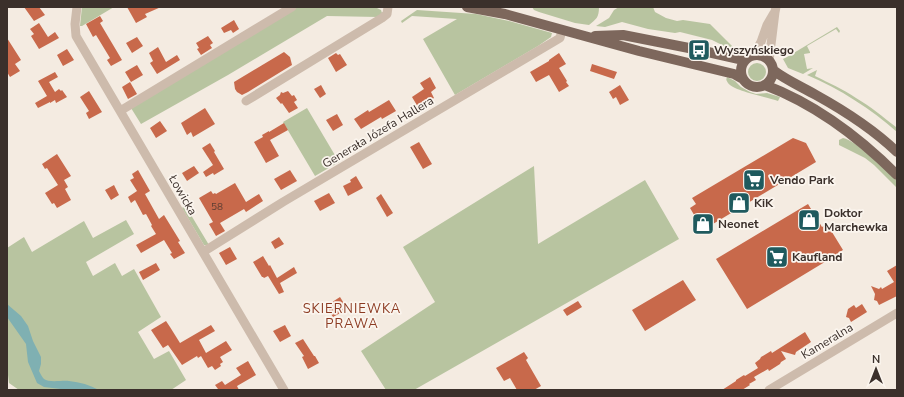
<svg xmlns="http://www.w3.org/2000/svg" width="904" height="397" font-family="'Nunito Sans',sans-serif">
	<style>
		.green { fill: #b8c4a0 }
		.water { fill: #7fb0b2 }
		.building { fill: #c8694b }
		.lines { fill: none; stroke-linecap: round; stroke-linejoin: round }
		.minor { stroke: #cdbbac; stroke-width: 9 }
		.major { stroke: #7d675c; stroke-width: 10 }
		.labels { text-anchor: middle; stroke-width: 3.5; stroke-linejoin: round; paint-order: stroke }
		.number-label { font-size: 10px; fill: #5e3e33 }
		.poi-label { font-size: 12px; font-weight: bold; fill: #3b302b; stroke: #fbf5ee; text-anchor: start }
		.street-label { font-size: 12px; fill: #3b302b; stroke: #fbf5ee }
		.neighbourhood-label { font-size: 13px; letter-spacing: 1px; fill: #8c3b22; stroke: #fbf5ee }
	</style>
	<rect width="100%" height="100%" fill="#f4ebe1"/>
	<path class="green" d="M 82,7 L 114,7 L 82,26 L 80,26 Z
		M 295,7 L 377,8 L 381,10 L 382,13 L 378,17 L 327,16 L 228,75 L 141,124 L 131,108 Z
		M 532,7 L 599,7 C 599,18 596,19 589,25 L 575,23 L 539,12 L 534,10 Z
		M 619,7 L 653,7 L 655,12 L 666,18 L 677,21 L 683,20 L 710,24 L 735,49 L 724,46 L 712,40 L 680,32 L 675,33 L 648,29 L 622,22 L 605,27 L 596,26 L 609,18 L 614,10 Z
		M 417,10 L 476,14 L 509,21 L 552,33 L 551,37 L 538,46 L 455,95 L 423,39 L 457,19 L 412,16 L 402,23 L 401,21 Z
		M 837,27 L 840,31 L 839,33 L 836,29 L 807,46 L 810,52 L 810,53 L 804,54 L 807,69 L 813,68 L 803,74 L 788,68 L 783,59 L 787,57 Z
		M748 72a9 9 0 1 1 18 0a9 9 0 1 1-18 0Z
		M 817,70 L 815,76 C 829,83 843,89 856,98 C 870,106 883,117 896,127 L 897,128 L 897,132 C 871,109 840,89 807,75 Z
		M 727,77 L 735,81 L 741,87 L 750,92 L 756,94 L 767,93 L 780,97 L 778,101 C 768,97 733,91 728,83 C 726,80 726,80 727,77 Z
		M 307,108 L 339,162 L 315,176 L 283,122 Z
		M 843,138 C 857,141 887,171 897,181 L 897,188 L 874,165 L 865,158 L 839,145 L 839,140 Z
		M 534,166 L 538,244 L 645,180 L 679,239 L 414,390 L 386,390 L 361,351 L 435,302 L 403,247 Z
		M 185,205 L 209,245 L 204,245 L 182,208 Z
		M 126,220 L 134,234 L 86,262 L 93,276 L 115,263 L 122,276 L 134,269 L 161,317 L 138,332 L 154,359 L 169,351 L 186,380 L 171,390 L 19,390 L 9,383 L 7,367 L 7,248 L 24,237 L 32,252 L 84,221 L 93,238 Z"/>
	<path class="water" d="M 7,304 L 21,316 L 28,326 L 33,341 L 41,357 L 41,364 L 39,371 C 40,373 42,377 44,379 C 49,383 63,380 69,381 C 80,382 90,385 99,390 L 69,390 L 44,387 L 37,383 L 28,362 L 26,344 L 7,317 Z"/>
	<path class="building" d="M 24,7 L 39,7 L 45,15 L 34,21 Z
		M 127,7 L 161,7 L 145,14 L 147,17 L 136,23 Z
		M 100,16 L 103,21 L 100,23 L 122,60 L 111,66 L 107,60 L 110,58 L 96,35 L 93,37 L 86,24 Z
		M 234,20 L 239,29 L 233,33 L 231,30 L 224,33 L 221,28 Z
		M 39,23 L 48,37 L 55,32 L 59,38 L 39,49 L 31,36 L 34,34 L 30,29 Z
		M 208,36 L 213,43 L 210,45 L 212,48 L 201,55 L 197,49 L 199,48 L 196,43 Z
		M 137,37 L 143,46 L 132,53 L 126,43 Z
		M 7,38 L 21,60 L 15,64 L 20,71 L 10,77 L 7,72 Z
		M 158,47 L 166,62 L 177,55 L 180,60 L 157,74 L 150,63 L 153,61 L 149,53 Z
		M 67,49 L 74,60 L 63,66 L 57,55 Z
		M 284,52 L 290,57 L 292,65 L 248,92 L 242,95 L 237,92 L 235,89 L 234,82 Z
		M 336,53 L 338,55 L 340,54 L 347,65 L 336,72 L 328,58 Z
		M 559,53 L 566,64 L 559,68 L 567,81 L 566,82 L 569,86 L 559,92 L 549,75 L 536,82 L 530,72 L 549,61 L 549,60 Z
		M 592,64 L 617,72 L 614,79 L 590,71 Z
		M 137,65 L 143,75 L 131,82 L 125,72 Z
		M 55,72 L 58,77 L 49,82 L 55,92 L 59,89 L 61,91 L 62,90 L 67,97 L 56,103 L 55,100 L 50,103 L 50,102 L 38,108 L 35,103 L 47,96 L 38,81 Z
		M 430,77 L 436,88 L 431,92 L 434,98 L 418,107 L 412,97 L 424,89 L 420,83 Z
		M 130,82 L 137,94 L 128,99 L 122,87 Z
		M 321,85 L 326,94 L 320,98 L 314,89 Z
		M 620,85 L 629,100 L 620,105 L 616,97 L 613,99 L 609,92 Z
		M 89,91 L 102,112 L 89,119 L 86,113 L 89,111 L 80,97 Z
		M 288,91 L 292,96 L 294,95 L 297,100 L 294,102 L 298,108 L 289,113 L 282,103 L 281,104 L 276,98 L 280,95 L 281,92 L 283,93 Z
		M 389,100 L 396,111 L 382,119 L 381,117 L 361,129 L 354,119 L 368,110 L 369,112 Z
		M 205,108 L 215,124 L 193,137 L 191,132 L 187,135 L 181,123 Z
		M 337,114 L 343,125 L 333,131 L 326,120 Z
		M 160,121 L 167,131 L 156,138 L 150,128 Z
		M 284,123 L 288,130 L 270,140 L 279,156 L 266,163 L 254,142 L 263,137 L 262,135 L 269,131 L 269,132 Z
		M 793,138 L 806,143 L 816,162 L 703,230 L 690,208 L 696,204 L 692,198 Z
		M 419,142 L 432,164 L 423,169 L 410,147 Z
		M 210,143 L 215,151 L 214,152 L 224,169 L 214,175 L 213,173 L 206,177 L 203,172 L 213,165 L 202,148 Z
		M 57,154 L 71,176 L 64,180 L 68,187 L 65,189 L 71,200 L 57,208 L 54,203 L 52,204 L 45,193 L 58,185 L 47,168 L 45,169 L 42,164 Z
		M 194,166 L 199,173 L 187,181 L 182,173 Z
		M 138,170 L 150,191 L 145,194 L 159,219 L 164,215 L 180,241 L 178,242 L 185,253 L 174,259 L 170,254 L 172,253 L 164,240 L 141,253 L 136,245 L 156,234 L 151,226 L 152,225 L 146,214 L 143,215 L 135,200 L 131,203 L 128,197 L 137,191 L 130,180 L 134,178 L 132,174 Z
		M 290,170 L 297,181 L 281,190 L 274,179 Z
		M 356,176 L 363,188 L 348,196 L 343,186 L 351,182 L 350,180 Z
		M 235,183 L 246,202 L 259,194 L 263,201 L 246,212 L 244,209 L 220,223 L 225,231 L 216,236 L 209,224 L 213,222 L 199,198 L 211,191 L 213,194 L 215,193 L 216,194 Z
		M 114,185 L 119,195 L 111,200 L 105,190 Z
		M 329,193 L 335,203 L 320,211 L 314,201 Z
		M 381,194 L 393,213 L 387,217 L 376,198 Z
		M 808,204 L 822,227 L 827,224 L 843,250 L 838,253 L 838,254 L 747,309 L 716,259 Z
		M 279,237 L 284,244 L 275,249 L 271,242 Z
		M 230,247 L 237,259 L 226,265 L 219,253 Z
		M 263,256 L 269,266 L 270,265 L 277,278 L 294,267 L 297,273 L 280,283 L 284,292 L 279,294 L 268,276 L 264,278 L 263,277 L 262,277 L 253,262 Z
		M 156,263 L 160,270 L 143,280 L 139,272 Z
		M 897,265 L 897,296 L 879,305 L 877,301 L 874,300 L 875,294 L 871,286 L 879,289 L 881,287 L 882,289 L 894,282 L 887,271 Z
		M 683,280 L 696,300 L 645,331 L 632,310 Z
		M 340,297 L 345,305 L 342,307 L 344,311 L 333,317 L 331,314 L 327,314 L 329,310 L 326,306 Z
		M 578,301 L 582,307 L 567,316 L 563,310 Z
		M 862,304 L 867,312 L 851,322 L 849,318 L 846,317 L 848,309 L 854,305 L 856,308 Z
		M 166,321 L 170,327 L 180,343 L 211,325 L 215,331 L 199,340 L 206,353 L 226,341 L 232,350 L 220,357 L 223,362 L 220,364 L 221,366 L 215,370 L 212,366 L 208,368 L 201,356 L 198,358 L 197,356 L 182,365 L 168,345 L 163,348 L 151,330 Z
		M 285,325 L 291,336 L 280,342 L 273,331 Z
		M 805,332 L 811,342 L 796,352 L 795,355 L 781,351 L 786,359 L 781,362 L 780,364 L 769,371 L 768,369 L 754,377 L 756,380 L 749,384 L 750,385 L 742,390 L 722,390 L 736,381 L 736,380 L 744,375 L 745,376 L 758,368 L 755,363 L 760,359 L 761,357 L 771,351 L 772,353 Z
		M 303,339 L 314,356 L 315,356 L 319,363 L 308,369 L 302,357 L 304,356 L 295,343 Z
		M 524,352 L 528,358 L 526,360 L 541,386 L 534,390 L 517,390 L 510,378 L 504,381 L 496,368 Z
		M 248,361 L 256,375 L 237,386 L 239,390 L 217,390 L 218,389 L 215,385 L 222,381 L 225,385 L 241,375 L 236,368 Z"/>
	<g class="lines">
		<path class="minor" d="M 77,7 L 75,24 L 76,36 L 284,390
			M 754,55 L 761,42 L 767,25 L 774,13
			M 769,61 L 775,12 L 776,7
			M 246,101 L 382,18 L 387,14 L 388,7
			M 120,111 L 292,7
			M 203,252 L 283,202 L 560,38 L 562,30
			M 769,390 L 897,313"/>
		<path class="major" d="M 467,7 L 505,14 L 639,51 L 734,74 L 741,78
			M 595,36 L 623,35 L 699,50 L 739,59 L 746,59
			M741 71a16 16 0 1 1 32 0a16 16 0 1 1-32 0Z
			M 773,70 C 786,80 802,87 816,95 C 845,111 873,129 897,152
			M 765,85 C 815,104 859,137 897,175"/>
	</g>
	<defs>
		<g id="bus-square" transform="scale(1.15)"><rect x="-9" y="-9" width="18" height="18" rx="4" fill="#1f5a5e" stroke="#fbf5ee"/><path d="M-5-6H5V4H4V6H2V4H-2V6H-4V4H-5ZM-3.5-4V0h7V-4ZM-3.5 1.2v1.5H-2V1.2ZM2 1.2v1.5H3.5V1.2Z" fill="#fff"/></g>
		<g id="supermarket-square" transform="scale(1.15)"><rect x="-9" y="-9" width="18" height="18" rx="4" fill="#1f5a5e" stroke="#fbf5ee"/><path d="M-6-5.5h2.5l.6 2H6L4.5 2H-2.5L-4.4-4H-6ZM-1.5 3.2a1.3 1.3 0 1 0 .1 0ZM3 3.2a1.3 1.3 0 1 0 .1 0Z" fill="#fff"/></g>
		<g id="shop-square" transform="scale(1.15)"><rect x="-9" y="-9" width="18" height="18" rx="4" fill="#1f5a5e" stroke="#fbf5ee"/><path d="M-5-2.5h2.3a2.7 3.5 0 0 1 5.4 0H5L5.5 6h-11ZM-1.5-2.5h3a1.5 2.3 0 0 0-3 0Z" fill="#fff"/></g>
	</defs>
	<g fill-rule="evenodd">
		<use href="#bus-square" x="699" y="50"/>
		<use href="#supermarket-square" x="754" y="180"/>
		<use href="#shop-square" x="739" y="203"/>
		<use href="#shop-square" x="809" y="220"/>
		<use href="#shop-square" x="703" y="224"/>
		<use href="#supermarket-square" x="777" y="257"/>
	</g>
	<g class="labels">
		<g class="number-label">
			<text x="217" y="210">58</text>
		</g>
		<g class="poi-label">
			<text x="714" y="54">Wyszyńskiego</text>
			<text x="770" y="184">Vendo Park</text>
			<text x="754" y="207">KiK</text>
			<text x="824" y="217">Doktor<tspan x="824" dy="14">Marchewka</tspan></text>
			<text x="718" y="228">Neonet</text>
			<text x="792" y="261">Kaufland</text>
		</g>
		<g class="street-label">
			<text transform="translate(378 132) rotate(-31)" y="4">Generała Józefa Hallera</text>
			<text transform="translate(183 195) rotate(60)" y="4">Łowicka</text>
			<text transform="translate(827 341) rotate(-31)" y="4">Kameralna</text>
		</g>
		<g class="neighbourhood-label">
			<text x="352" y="313">SKIERNIEWKA<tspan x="352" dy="15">PRAWA</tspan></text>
		</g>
	</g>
	<rect width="904" height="397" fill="none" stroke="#3b302b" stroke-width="16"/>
	<g transform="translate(876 369)" stroke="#fbf5ee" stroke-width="3" paint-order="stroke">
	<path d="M0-3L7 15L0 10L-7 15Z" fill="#3b302b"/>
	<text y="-6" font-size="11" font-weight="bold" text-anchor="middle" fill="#3b302b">N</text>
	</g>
</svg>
